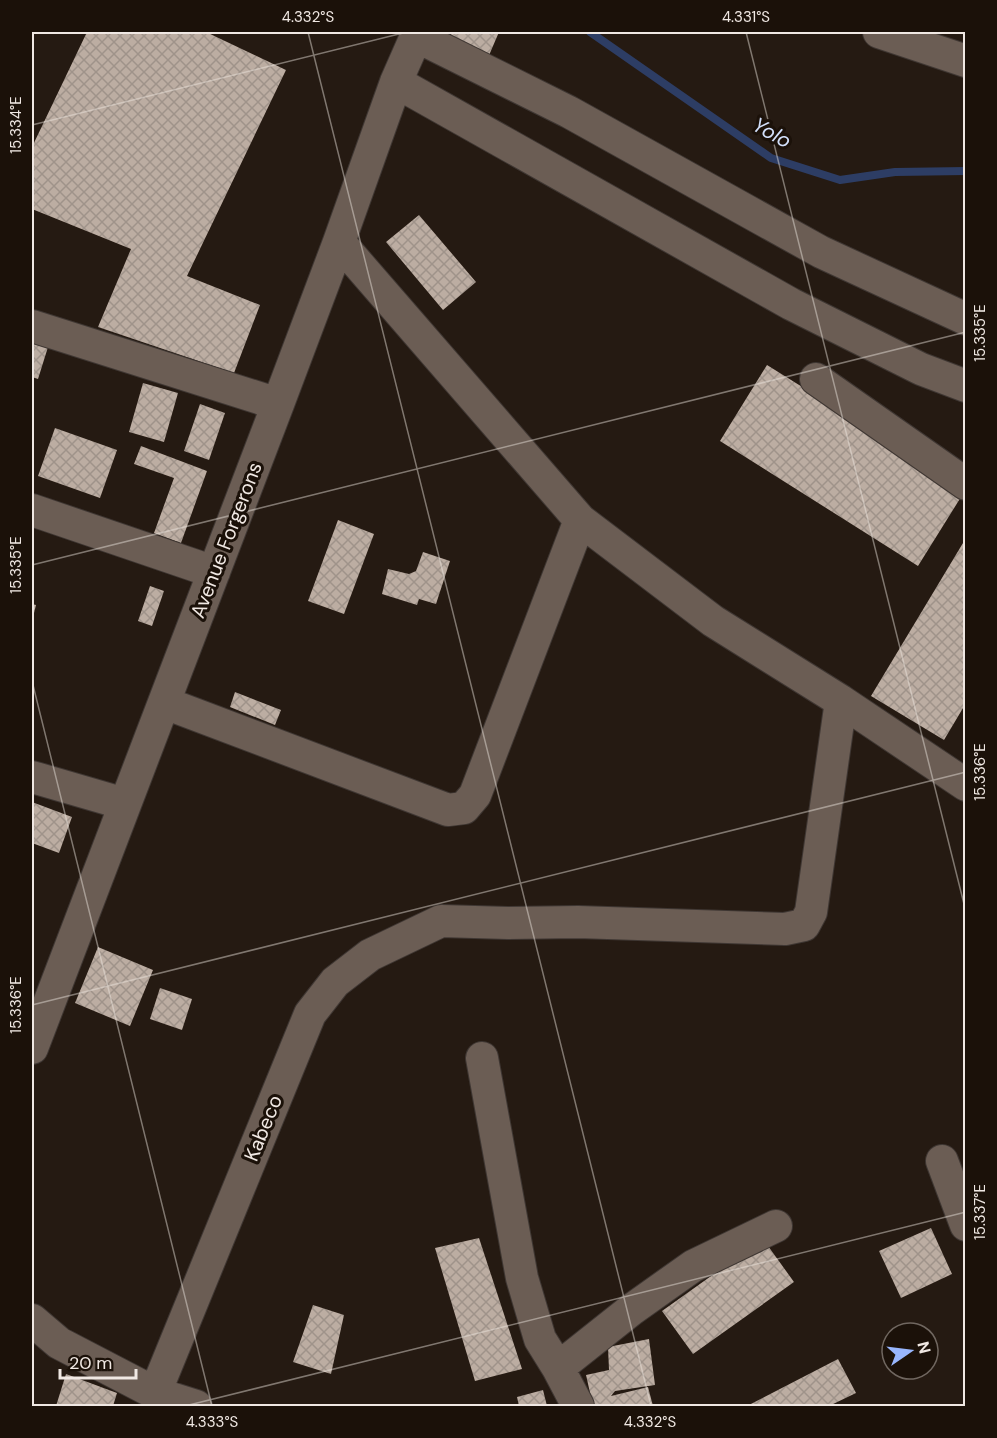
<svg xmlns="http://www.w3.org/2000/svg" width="997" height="1438" font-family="'DM Sans',sans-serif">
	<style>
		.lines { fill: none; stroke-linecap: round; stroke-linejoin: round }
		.stream { stroke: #2d3d64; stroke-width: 8 }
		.building { fill: url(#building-cross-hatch) }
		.street-casing { stroke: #3f3733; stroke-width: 34 }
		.street { stroke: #6b5d54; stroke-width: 32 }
		.ticks { fill: none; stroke: #f0e8e3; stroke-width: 1.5; stroke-opacity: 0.45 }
		.labels { text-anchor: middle; stroke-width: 6; stroke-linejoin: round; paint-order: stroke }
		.street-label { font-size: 20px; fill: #f0e8e3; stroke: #1b1109 }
		.water-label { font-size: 21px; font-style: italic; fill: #d2dffa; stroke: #1b1109 }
		.neatline { fill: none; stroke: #f0e8e3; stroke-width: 2 }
		.ticks-label { font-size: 15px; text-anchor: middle; fill: #f0e8e3 }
	</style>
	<defs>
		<pattern id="building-cross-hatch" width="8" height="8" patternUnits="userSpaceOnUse" patternTransform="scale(1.5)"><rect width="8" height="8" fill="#bcada2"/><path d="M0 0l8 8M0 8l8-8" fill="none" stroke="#9f938a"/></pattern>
	</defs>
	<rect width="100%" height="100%" fill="#251a12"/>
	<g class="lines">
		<path class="stream" d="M 590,32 L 771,158 L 840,180 L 895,172 L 966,171"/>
	</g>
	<path class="building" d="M 87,32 L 206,32 L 286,70 L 187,276 L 260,305 L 234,373 L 98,327 L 131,249 L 32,209 L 32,147 Z
		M 452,32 L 499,32 L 487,60 L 449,40 Z
		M 419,215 L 476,282 L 443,310 L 386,242 Z
		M 32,342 L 48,347 L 38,379 L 32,377 Z
		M 767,365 L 966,489 L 918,566 L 720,441 Z
		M 143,383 L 178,393 L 164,442 L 129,432 Z
		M 200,404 L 225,413 L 209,460 L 184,451 Z
		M 55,428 L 117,450 L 100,498 L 38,476 Z
		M 141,446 L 207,471 L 181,543 L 154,533 L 174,478 L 134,464 Z
		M 338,520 L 374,534 L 344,614 L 308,601 Z
		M 966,538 L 966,703 L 944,740 L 871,696 Z
		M 423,552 L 450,561 L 436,604 L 419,599 L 417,605 L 382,594 L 388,569 L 409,574 L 416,571 Z
		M 150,586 L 164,591 L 152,626 L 138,621 Z
		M 32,604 L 36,605 L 32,621 Z
		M 235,692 L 281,710 L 275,725 L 230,707 Z
		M 32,802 L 72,817 L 59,853 L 32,843 Z
		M 98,947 L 153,970 L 130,1026 L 75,1003 Z
		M 160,988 L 192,999 L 182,1030 L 150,1019 Z
		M 931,1228 L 952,1274 L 901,1298 L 879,1251 Z
		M 479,1238 L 522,1369 L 475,1381 L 435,1248 Z
		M 763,1239 L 794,1282 L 693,1354 L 662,1311 Z
		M 313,1305 L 344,1315 L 331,1374 L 293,1362 Z
		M 649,1339 L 655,1385 L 615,1391 L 611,1396 L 648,1387 L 653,1406 L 593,1406 L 586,1375 L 609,1370 L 608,1347 Z
		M 838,1359 L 856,1393 L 829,1406 L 747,1406 Z
		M 66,1374 L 117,1393 L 113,1406 L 56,1406 Z
		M 543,1390 L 547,1406 L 519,1406 L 517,1397 Z"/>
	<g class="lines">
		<g class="street-casing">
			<path id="street" d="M 879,32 L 966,61
				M 416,36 L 569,112 L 821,252 L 966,319
				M 396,82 L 791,304 L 921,369 L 966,386
				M 339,242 L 580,520 L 713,621 L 841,701 L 966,785
				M 32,326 L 278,404
				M 816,379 L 966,484
				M 32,510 L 214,572
				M 165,703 L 448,810 L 464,808 L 475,795 L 580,520
				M 32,777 L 125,804
				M 32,1048 L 278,404 L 339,242 L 396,82 L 418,32
				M 482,1058 L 522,1278 L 540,1339 L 558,1368 L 578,1406
				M 942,1161 L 966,1225
				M 32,1320 L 59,1343 L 155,1393 L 196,1406
				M 558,1368 L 631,1310 L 693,1266 L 776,1226
				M 155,1393 L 310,1014 L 335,982 L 370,955 L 441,921 L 508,923 L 578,922 L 785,929 L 804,925 L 811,912 L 841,701"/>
		</g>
		<use href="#street" class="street"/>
	</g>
	<path class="ticks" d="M 308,32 L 651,1406M 746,32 L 966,912M 32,125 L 407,32M 32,565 L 966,332M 32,681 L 212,1406M 32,1005 L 966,772M 185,1406 L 966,1212"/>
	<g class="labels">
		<g class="street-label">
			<text transform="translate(226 540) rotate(-69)" y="7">Avenue Forgerons</text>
			<text transform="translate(263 1128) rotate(-68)" y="7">Kabeco</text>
		</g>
		<g class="water-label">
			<text transform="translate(772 133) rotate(29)" y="7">Yolo</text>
		</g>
	</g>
	<rect width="997" height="1438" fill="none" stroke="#1b1109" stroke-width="66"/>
	<g transform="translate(910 1351) rotate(76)"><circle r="28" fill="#1b1109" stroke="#706760" stroke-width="1.5"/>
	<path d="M0-4.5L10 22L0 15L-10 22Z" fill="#98b6fd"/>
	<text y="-9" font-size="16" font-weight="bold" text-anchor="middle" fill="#f0e8e3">N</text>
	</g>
	<path d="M60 1369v9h76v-9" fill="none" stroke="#f0e8e3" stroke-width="3"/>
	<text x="69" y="1369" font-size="18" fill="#f0e8e3" stroke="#1b1109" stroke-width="4.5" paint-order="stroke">20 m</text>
	<rect x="33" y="33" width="931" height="1372" class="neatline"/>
	<g class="ticks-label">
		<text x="308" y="22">4.332°S</text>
		<text x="746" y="22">4.331°S</text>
		<text transform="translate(16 125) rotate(-90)" y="5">15.334°E</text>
		<text transform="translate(980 333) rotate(-90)" y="5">15.335°E</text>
		<text transform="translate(16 565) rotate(-90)" y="5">15.335°E</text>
		<text transform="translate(980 772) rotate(-90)" y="5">15.336°E</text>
		<text transform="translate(16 1005) rotate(-90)" y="5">15.336°E</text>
		<text transform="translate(980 1212) rotate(-90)" y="5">15.337°E</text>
		<text x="212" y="1427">4.333°S</text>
		<text x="650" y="1427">4.332°S</text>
	</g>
</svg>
